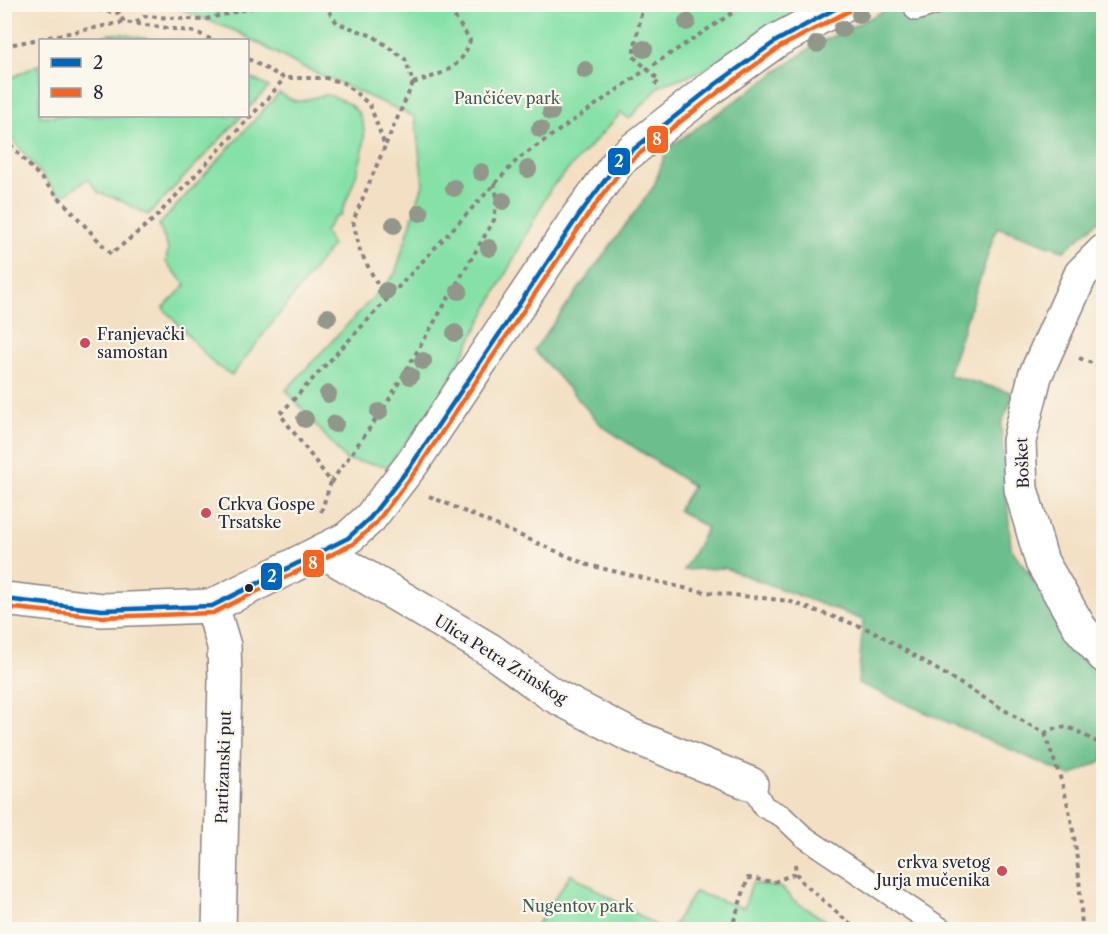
<svg xmlns="http://www.w3.org/2000/svg" width="1108" height="934" font-family="'Libre Caslon Text',serif">
	<style>
		.green { fill: #86e1a7; stroke: #548271; stroke-width: 1.5 }
		.forest { fill: #6cbf8c; stroke: #477064; stroke-width: 1.5 }
		.lines { fill: none; stroke-linecap: round; stroke-linejoin: round }
		.service-casing { stroke: #8a8180; stroke-width: 24 }
		.minor-casing { stroke: #8a8180; stroke-width: 36 }
		.tertiary-casing { stroke: #8a8180; stroke-width: 36 }
		.path { stroke: #8a8180; stroke-width: 4; stroke-dasharray: 4.5 4.5; stroke-linecap: butt }
		.service { stroke: #fff; stroke-width: 21 }
		.minor { stroke: #fff; stroke-width: 33 }
		.tertiary { stroke: #fff; stroke-width: 33 }
		.bus-1-casing { stroke: #fbf7ec; stroke-width: 9 }
		.bus-2-casing { stroke: #fbf7ec; stroke-width: 9 }
		.bus-1 { stroke: #0065bd; stroke-width: 4.5 }
		.bus-2 { stroke: #f26522; stroke-width: 4.5 }
		.tree { fill: #91978a }
		.poi-dot { fill: #d1495b; stroke: #fbf7ec; stroke-width: 2 }
		.bus-dot { fill: #22223b; stroke: #fbf7ec; stroke-width: 2 }
		.labels { text-anchor: middle; stroke-width: 4.5; stroke-linejoin: round; paint-order: stroke }
		.park-label { font-size: 16px; fill: #405b5b; stroke: #fbf7ec }
		.poi-label { font-size: 16px; fill: #22223b; stroke: #fbf7ec; text-anchor: start }
		.street-label { font-size: 16px; fill: #22223b; stroke: #fbf7ec }
		.line-badge { stroke: #fbf7ec; stroke-width: 2 }
		.badge-label { font-size: 16px; text-anchor: middle; font-weight: bold; fill: #fff }
	</style>
	<rect width="100%" height="100%" fill="#fbf7ec"/>
	<filter id="ink" filterUnits="userSpaceOnUse"><feTurbulence type="fractalNoise" baseFrequency=".0167" numOctaves="2"/><feDisplacementMap in="SourceGraphic" scale="12" xChannelSelector="R" yChannelSelector="G"/><feConvolveMatrix kernelMatrix="1 2 1 2 8 2 1 2 1" color-interpolation-filters="sRGB"/></filter>
	<filter id="wash" filterUnits="userSpaceOnUse"><feTurbulence type="fractalNoise" baseFrequency=".008" numOctaves="4" result="noise"/><feDisplacementMap in="SourceGraphic" scale="24" xChannelSelector="R" yChannelSelector="G"/><feGaussianBlur stdDeviation="1.35" result="paint"/><feColorMatrix in="noise" values="0 0 0 0 0 0 0 0 0 0 0 0 0 0 0 0 0 1.4 0 .05"/><feComposite in="paint" operator="in"/></filter>
	<g filter="url(#wash)">
		<rect width="100%" height="100%" fill="#f3e0c4"/>
		<path class="green" d="M 169,5 L 804,5 L 713,67 L 661,85 L 629,119 L 621,113 L 551,188 L 438,402 L 388,466 L 346,460 L 286,390 L 395,274 L 423,184 L 415,117 L 296,64 L 238,32 Z
			M 110,34 L 122,34 L 153,40 L 90,40 Z
			M 40,64 L 40,116 L 242,116 L 148,215 L 118,199 L 99,193 L 88,179 L 61,197 L 5,131 L 5,81 Z
			M 248,77 L 269,87 L 248,109 Z
			M 279,93 C 284,96 291,100 296,101 C 305,103 317,94 328,95 C 335,96 343,101 349,104 C 383,126 351,186 341,215 L 334,218 L 325,231 L 332,246 L 232,375 L 215,365 L 163,308 L 186,285 L 166,262 L 168,249 L 159,225 Z
			M 571,874 L 662,929 L 534,929 Z
			M 752,883 L 782,888 L 793,900 L 839,929 L 671,929 L 695,892 L 744,908 Z"/>
		<path class="forest" d="M 896,5 L 1103,5 L 1103,217 L 1064,251 L 997,227 L 948,375 L 1014,393 L 1001,425 L 1011,548 L 1103,678 L 1103,760 L 1071,776 L 858,683 L 863,620 L 725,568 L 684,570 L 707,528 L 678,510 L 693,486 L 602,426 L 534,350 L 654,186 L 667,149 L 813,46 Z"/>
	</g>
	<g filter="url(#ink)">
		<g class="lines">
			<g class="service-casing">
				<path id="service" d="M 916,10 L 935,4
					M 751,784 L 764,807 L 782,816 L 803,836 L 943,930"/>
			</g>
			<g class="minor-casing">
				<path id="minor" d="M 1104,251 L 1081,274 L 1035,376 L 1019,441 L 1021,489 L 1042,562 L 1080,628 L 1104,656
					M 322,551 L 490,650 L 551,694 L 630,735 L 751,784
					M 212,606 L 224,646 L 225,680 L 219,930"/>
			</g>
			<g class="tertiary-casing">
				<path id="tertiary" d="M 4,599 L 102,610 L 212,606 L 348,538 L 370,518 L 412,464 L 579,215 L 620,160 L 716,84 L 776,41 L 845,4"/>
			</g>
			<path class="path" d="M 53,4 L 119,13 L 124,22
				M 324,4 L 337,23 L 373,36 L 405,59 L 413,83 L 385,146
				M 643,4 L 633,56 L 659,80 L 653,87
				M 136,22 L 145,16 L 202,20 L 268,4
				M 4,46 L 124,22 L 196,32 L 212,40
				M 248,59 L 284,78 L 326,78 L 344,83 L 370,105 L 385,146 L 353,221 L 360,251 L 386,301
				M 413,83 C 440,74 462,70 470,40 L 446,4
				M 4,138 L 111,254 L 154,219 L 270,96 L 284,78
				M 1079,358 L 1104,368
				M 331,482 L 384,408 L 494,220 L 497,197 L 494,183
				M 429,496 L 588,565 L 697,591 L 789,601 L 873,631 L 1026,723 L 1045,733 C 1073,718 1078,737 1104,744
				M 321,512 L 331,482 L 280,414 L 518,159 L 647,69 L 746,4
				M 1045,733 C 1049,748 1055,762 1060,777 C 1076,826 1080,879 1082,930
				M 795,864 L 796,873 L 802,882 L 857,930
				M 731,930 L 748,878 L 774,882 L 796,873"/>
			<use href="#service" class="service"/>
			<use href="#minor" class="minor"/>
			<use href="#tertiary" class="tertiary"/>
			<g class="bus-1-casing">
				<path id="bus-1" d="M 4,599 L 102,610 L 212,606 L 348,538 L 370,518 L 412,464 L 579,215 L 620,160 L 716,84 L 776,41 L 844,4"/>
			</g>
			<g class="bus-2-casing">
				<path id="bus-2" d="M 4,607 L 102,617 L 213,613 L 353,544 L 376,523 L 418,468 L 585,219 L 625,165 L 721,90 L 780,47 L 849,11"/>
			</g>
			<use href="#bus-1" class="bus-1"/>
			<use href="#bus-2" class="bus-2"/>
		</g>
		<g class="tree">
			<circle cx="860" cy="15" r="9"/>
			<circle cx="687" cy="22" r="9"/>
			<circle cx="842" cy="29" r="9"/>
			<circle cx="817" cy="44" r="9"/>
			<circle cx="644" cy="49" r="9"/>
			<circle cx="585" cy="70" r="9"/>
			<circle cx="551" cy="112" r="9"/>
			<circle cx="540" cy="129" r="9"/>
			<circle cx="528" cy="169" r="9"/>
			<circle cx="481" cy="172" r="9"/>
			<circle cx="454" cy="188" r="9"/>
			<circle cx="503" cy="201" r="9"/>
			<circle cx="420" cy="213" r="9"/>
			<circle cx="394" cy="225" r="9"/>
			<circle cx="489" cy="248" r="9"/>
			<circle cx="386" cy="291" r="9"/>
			<circle cx="459" cy="291" r="9"/>
			<circle cx="328" cy="317" r="9"/>
			<circle cx="455" cy="333" r="9"/>
			<circle cx="423" cy="361" r="9"/>
			<circle cx="410" cy="376" r="9"/>
			<circle cx="328" cy="394" r="9"/>
			<circle cx="379" cy="412" r="9"/>
			<circle cx="305" cy="419" r="9"/>
			<circle cx="335" cy="424" r="9"/>
		</g>
	</g>
	<g class="poi-dot">
		<circle cx="85" cy="343" r="6"/>
		<circle cx="206" cy="513" r="6"/>
		<circle cx="1002" cy="871" r="6"/>
	</g>
	<circle class="bus-dot" cx="249" cy="588" r="5"/>
	<g class="labels">
		<g class="park-label">
			<text x="507" y="104">Pančićev park</text>
			<text x="578" y="912">Nugentov park</text>
		</g>
		<g class="poi-label">
			<text x="97" y="340">Franjevački<tspan x="97" dy="18">samostan</tspan></text>
			<text x="218" y="510">Crkva Gospe<tspan x="218" dy="18">Trsatske</tspan></text>
			<text x="990" y="868" text-anchor="end">crkva svetog<tspan x="990" dy="18">Jurja mučenika</tspan></text>
		</g>
		<g class="street-label">
			<text transform="translate(1022 463) rotate(-92)" y="6">Bošket</text>
			<text transform="translate(501 659) rotate(32)" y="6">Ulica Petra Zrinskog</text>
			<text transform="translate(223 767) rotate(-88)" y="6">Partizanski put</text>
		</g>
	</g>
	<g class="line-badge">
		<rect x="646" y="125" width="23" height="29" rx="6" fill="#f26522"/>
		<rect x="607" y="147" width="24" height="29" rx="6" fill="#0065bd"/>
		<rect x="302" y="549" width="23" height="29" rx="6" fill="#f26522"/>
		<rect x="260" y="562" width="23" height="29" rx="6" fill="#0065bd"/>
	</g>
	<g class="badge-label">
		<text x="657" y="145">8</text>
		<text x="619" y="167">2</text>
		<text x="313" y="569">8</text>
		<text x="272" y="582">2</text>
	</g>
	<rect width="1108" height="934" fill="none" stroke="#fbf7ec" stroke-width="24"/>
	<rect x="39" y="39" width="210" height="78" fill="#fbf7ec" stroke="#a4a2a5" stroke-width="1.5"/>
	<rect x="51" y="58" width="30" height="9" fill="#0065bd" stroke="#a4a2a5" stroke-width="1.5"/>
	<text x="93" y="69" font-size="18" fill="#22223b">2</text>
	<rect x="51" y="88" width="30" height="9" fill="#f26522" stroke="#a4a2a5" stroke-width="1.5"/>
	<text x="93" y="99" font-size="18" fill="#22223b">8</text>
</svg>
